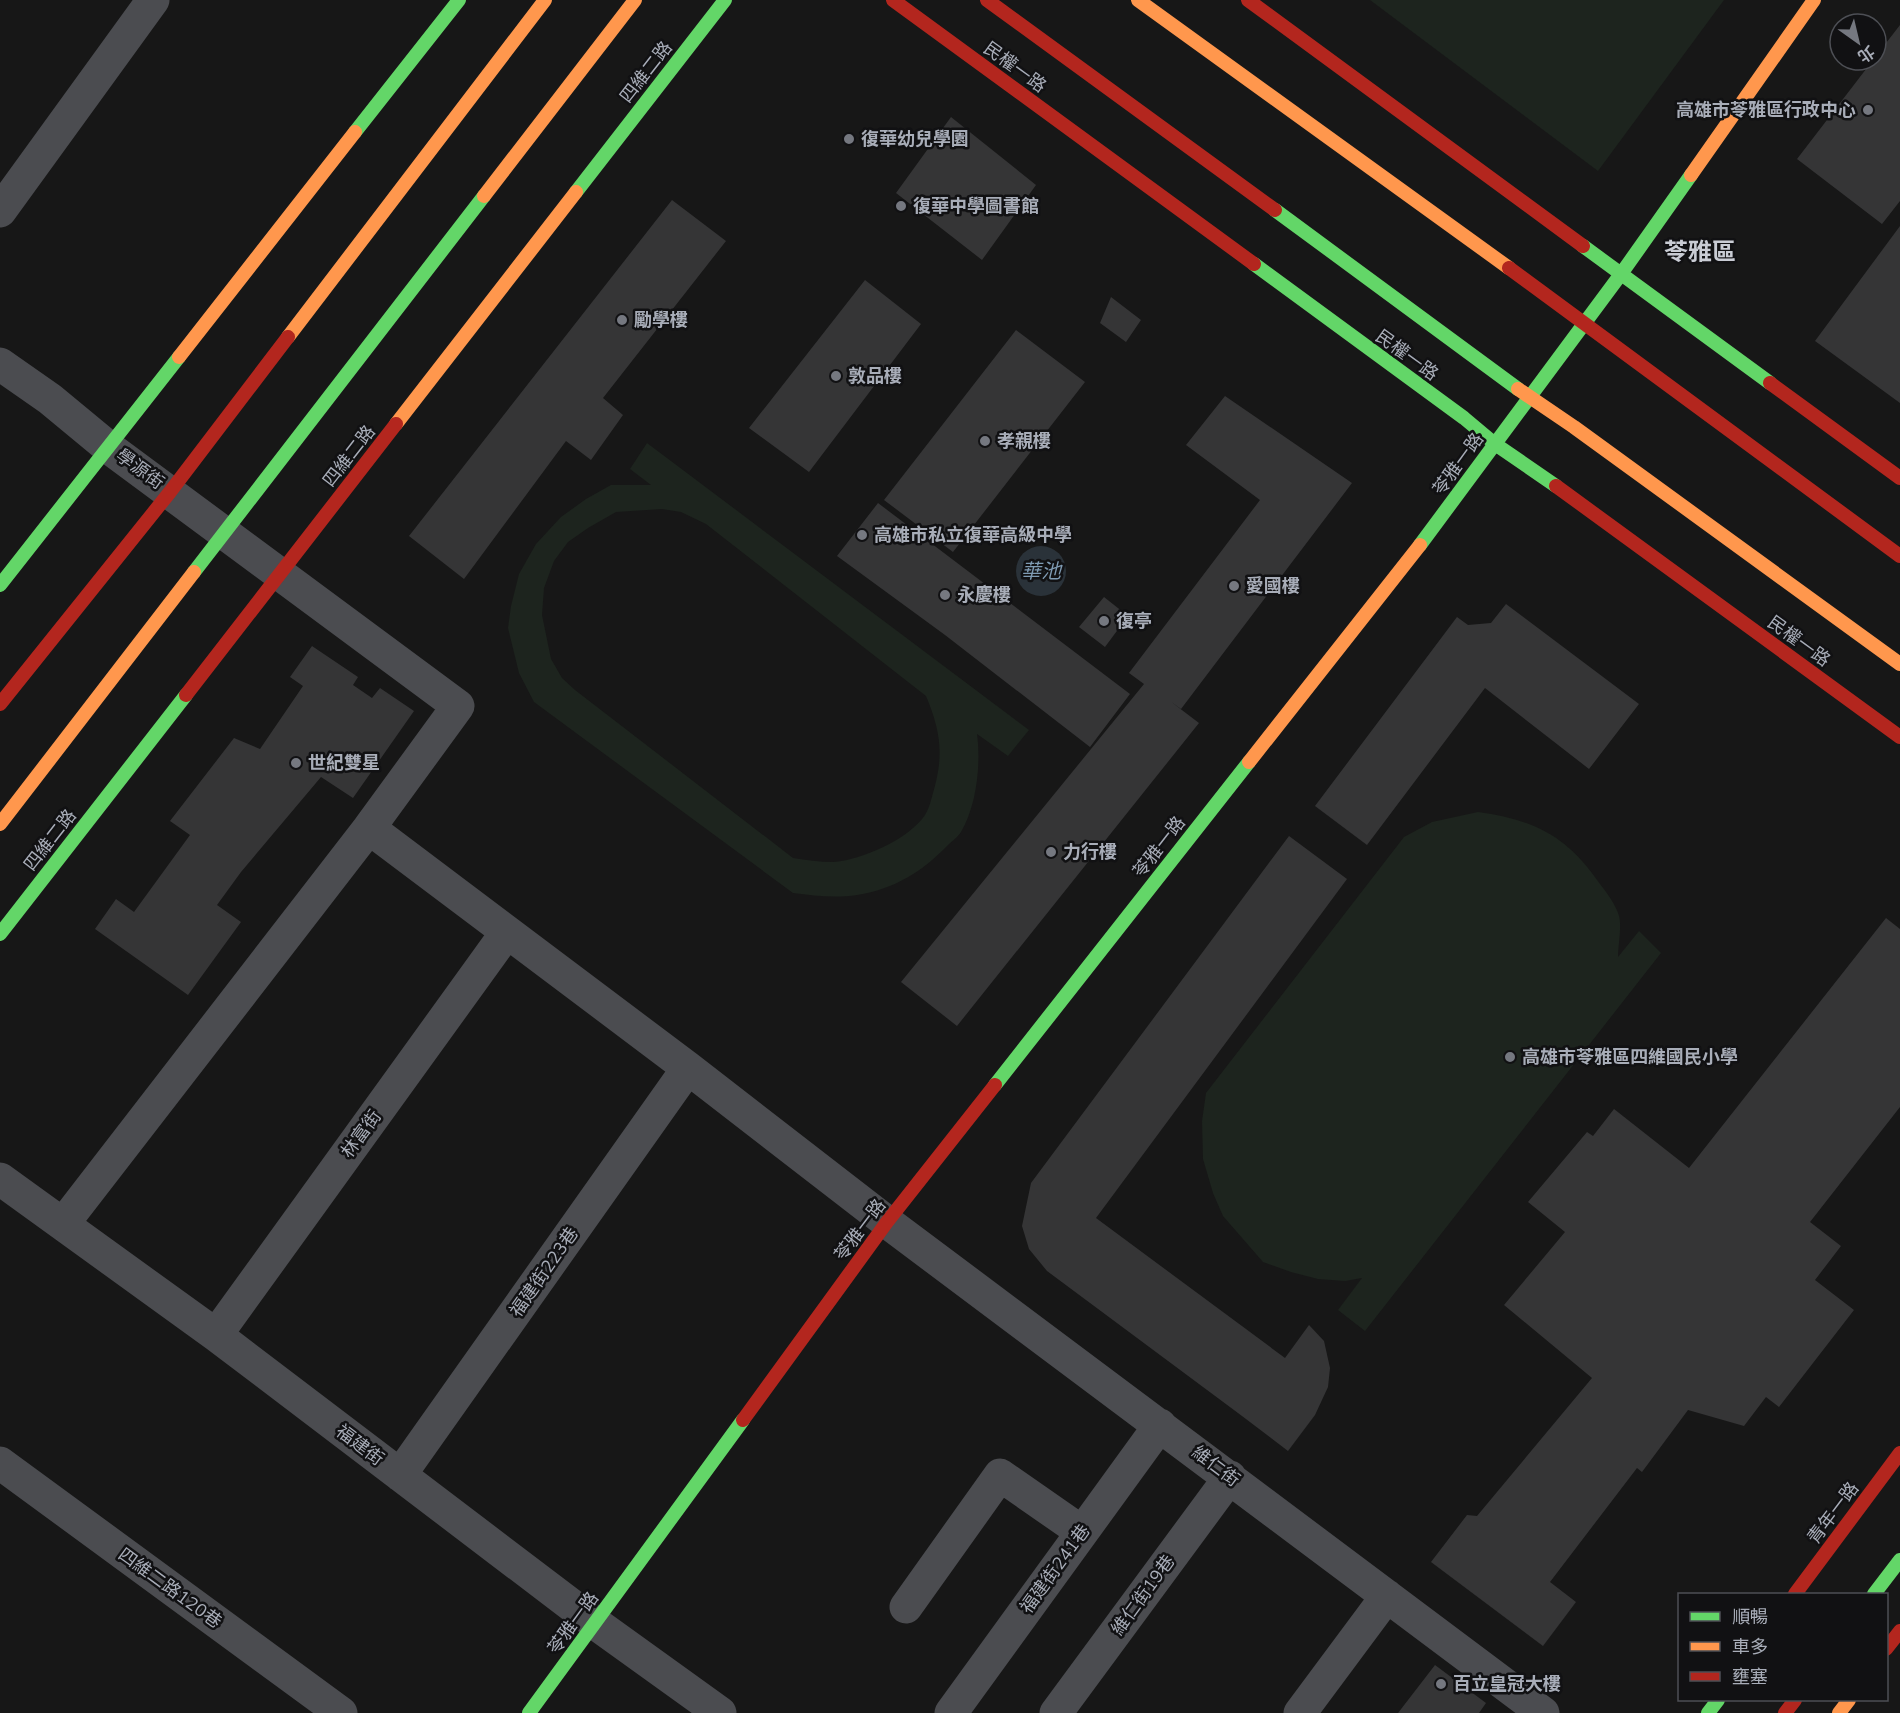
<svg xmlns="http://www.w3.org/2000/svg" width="1900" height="1713" font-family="'Nunito Sans','Noto Sans TC',sans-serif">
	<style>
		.green { fill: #1d241e; fill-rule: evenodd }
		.water { fill: #2a3239 }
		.building { fill: #353536 }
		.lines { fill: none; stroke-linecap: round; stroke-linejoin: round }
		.street { stroke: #4b4c50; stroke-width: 33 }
		.fast { stroke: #63d668; stroke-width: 14 }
		.slow { stroke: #ff974d; stroke-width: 14 }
		.jam { stroke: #b3261e; stroke-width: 14 }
		.poi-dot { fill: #757880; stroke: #111113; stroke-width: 2 }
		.labels { text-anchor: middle; stroke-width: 5; stroke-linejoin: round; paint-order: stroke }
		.street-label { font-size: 18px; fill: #a8adb8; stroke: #111113 }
		.poi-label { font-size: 18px; font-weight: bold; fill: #a8adb8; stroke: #111113; text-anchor: start }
		.water-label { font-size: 20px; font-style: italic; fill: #7f9bb3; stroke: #111113 }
		.district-label { font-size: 24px; font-weight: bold; fill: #c9ccd4; stroke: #111113 }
	</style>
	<rect width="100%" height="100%" fill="#171717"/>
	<path class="green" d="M 1370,0 L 1724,0 L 1598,171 Z
		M 647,443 L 1029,730 L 1008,756 L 977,734 C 981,763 977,805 961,832 C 958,837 952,841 948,845 C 923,871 895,889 857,895 C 836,898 815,896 793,893 L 534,702 L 519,673 L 508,628 L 511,606 L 519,574 L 536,544 L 561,517 L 586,499 L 611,485 L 651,485 L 630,469 ZM 662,509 L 681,512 L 706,524 L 926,696 C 941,732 944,756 933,793 C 931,800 929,809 925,815 C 909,839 862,860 833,862 C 819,862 806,860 793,858 L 575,690 L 562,678 L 551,659 L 542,615 L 544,588 L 554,561 L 568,542 L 588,528 L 616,512 Z
		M 1478,812 C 1535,820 1567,836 1600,884 C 1607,893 1616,905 1619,916 C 1622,926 1618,946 1618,957 L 1639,931 L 1661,953 L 1365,1331 L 1338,1310 L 1362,1278 L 1345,1281 L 1318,1279 L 1291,1272 L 1263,1262 L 1223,1216 L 1213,1193 L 1203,1159 L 1202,1121 L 1206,1093 L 1404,837 L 1432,822 Z"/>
	<path class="water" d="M1016 571a25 25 0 1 1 50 0a25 25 0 1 1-50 0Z"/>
	<path class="building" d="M 1900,25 L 1900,201 L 1882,224 L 1797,159 L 1873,60 L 1876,60 L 1876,56 Z
		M 951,117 L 1036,185 L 982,260 L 896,193 Z
		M 672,200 L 726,241 L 603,398 L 623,415 L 591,460 L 566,441 L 464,579 L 409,536 Z
		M 1900,226 L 1900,403 L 1815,341 Z
		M 865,280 L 921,324 L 809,472 L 749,428 Z
		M 1111,297 L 1141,320 L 1126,342 L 1100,323 Z
		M 1016,330 L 1085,382 L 953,552 L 884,500 Z
		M 1225,396 L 1352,483 L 1181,709 L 1170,701 L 1199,723 L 957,1026 L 901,982 L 1144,684 L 1129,673 L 1260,500 L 1186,445 Z
		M 878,503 L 1130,694 L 1090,747 L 945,635 L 837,556 Z
		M 1104,597 L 1128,616 L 1105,647 L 1079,627 Z
		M 1506,604 L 1639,704 L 1589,769 L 1485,688 L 1367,845 L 1315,806 L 1457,617 L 1468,625 L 1491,623 Z
		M 312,646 L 358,677 L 353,685 L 372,698 L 380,688 L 414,711 L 353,798 L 321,777 L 241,872 L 217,905 L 241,922 L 188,995 L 95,929 L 116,899 L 134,912 L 190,835 L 170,821 L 234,738 L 260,749 L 303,686 L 290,677 Z
		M 1289,836 L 1347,879 L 1096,1218 L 1285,1358 L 1309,1325 L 1324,1341 L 1330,1368 L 1328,1387 L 1315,1415 L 1288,1451 L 1242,1416 L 1047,1271 L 1029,1249 L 1022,1226 L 1031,1183 Z
		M 1886,918 L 1900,929 L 1900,1107 L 1810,1222 L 1841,1246 L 1815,1280 L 1854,1310 L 1779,1407 L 1766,1397 L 1744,1426 L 1688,1410 L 1642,1472 L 1637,1468 L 1550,1582 L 1576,1602 L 1543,1646 L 1431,1562 L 1467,1515 L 1477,1516 L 1592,1378 L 1504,1305 L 1565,1232 L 1528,1202 L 1587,1132 L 1593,1136 L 1614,1109 L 1689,1168 Z
		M 1435,1665 L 1486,1703 L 1479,1713 L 1398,1713 Z"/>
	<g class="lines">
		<path class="street" d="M 0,211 L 153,0
			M 0,364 L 50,399 L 108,447 L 458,706 L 369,828 L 63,1224
			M 369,828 L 688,1068 L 887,1222 L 1543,1713
			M 0,1179 L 216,1335 L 595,1623 L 720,1713
			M 216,1335 L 507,932
			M 0,1463 L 341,1713
			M 400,1475 L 688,1068
			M 906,1607 L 1000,1475 L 1082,1532
			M 951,1713 L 1160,1425
			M 1056,1713 L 1230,1477
			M 1300,1713 L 1387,1596"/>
		<path class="fast" d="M 355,132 L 459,0
			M 576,192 L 725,0
			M 1275,210 L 1518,389
			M 1583,246 L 1770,383
			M 1254,264 L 1464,418 L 1495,444 L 1556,486
			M 1420,545 L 1621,274 L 1691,175
			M 194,572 L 484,196
			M 0,585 L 179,357
			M 0,934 L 186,695
			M 995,1085 L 1249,762
			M 1874,1594 L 1900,1560
			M 529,1713 L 743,1420
			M 1708,1713 L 1718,1700"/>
		<path class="slow" d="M 1138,0 L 1509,268
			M 1691,175 L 1814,0
			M 484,196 L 635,0
			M 288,337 L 545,0
			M 179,357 L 355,132
			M 1518,389 L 1574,427 L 1900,664
			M 396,424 L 576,192
			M 1249,762 L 1420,545
			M 0,824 L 194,572
			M 1839,1713 L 1849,1700"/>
		<path class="jam" d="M 893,0 L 1254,264
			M 987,0 L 1275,210
			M 1248,0 L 1583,246
			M 1509,268 L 1900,556
			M 1770,383 L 1900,478
			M 1556,486 L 1900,737
			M 186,695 L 396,424
			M 0,704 L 170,492 L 288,337
			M 743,1420 L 887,1222 L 995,1085
			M 1795,1594 L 1900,1453
			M 1886,1649 L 1900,1631
			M 1785,1713 L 1795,1700"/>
	</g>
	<g class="poi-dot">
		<circle cx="1868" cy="110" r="6"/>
		<circle cx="849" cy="139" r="6"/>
		<circle cx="901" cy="206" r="6"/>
		<circle cx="622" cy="320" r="6"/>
		<circle cx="836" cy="376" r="6"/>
		<circle cx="985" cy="441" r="6"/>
		<circle cx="862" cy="535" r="6"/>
		<circle cx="1234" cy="586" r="6"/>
		<circle cx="945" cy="595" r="6"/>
		<circle cx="1104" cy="621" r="6"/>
		<circle cx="296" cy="763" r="6"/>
		<circle cx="1051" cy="852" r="6"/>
		<circle cx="1510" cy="1057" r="6"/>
		<circle cx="1441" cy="1684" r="6"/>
	</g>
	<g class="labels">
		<g class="street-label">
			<text transform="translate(1015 67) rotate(36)" y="6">民權一路</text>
			<text transform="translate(646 72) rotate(-52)" y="6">四維二路</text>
			<text transform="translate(1407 355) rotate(36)" y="6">民權一路</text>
			<text transform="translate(349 456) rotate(-52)" y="6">四維二路</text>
			<text transform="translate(1458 464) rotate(-54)" y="6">苓雅一路</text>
			<text transform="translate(140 469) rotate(36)" y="6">學源街</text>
			<text transform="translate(1799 641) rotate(36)" y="6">民權一路</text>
			<text transform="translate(50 840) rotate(-52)" y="6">四維二路</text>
			<text transform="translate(1159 847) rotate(-52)" y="6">苓雅一路</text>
			<text transform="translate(361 1134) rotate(-54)" y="6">林富街</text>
			<text transform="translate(860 1230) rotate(-53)" y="6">苓雅一路</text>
			<text transform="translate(544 1272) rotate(-55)" y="6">福建街223巷</text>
			<text transform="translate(360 1445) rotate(37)" y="6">福建街</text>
			<text transform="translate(1216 1466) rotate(37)" y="6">維仁街</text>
			<text transform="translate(1833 1513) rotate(-53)" y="6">青年一路</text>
			<text transform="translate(1055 1569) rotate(-54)" y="6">福建街241巷</text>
			<text transform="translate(170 1588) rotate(36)" y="6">四維二路120巷</text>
			<text transform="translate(1143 1595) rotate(-54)" y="6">維仁街19巷</text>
			<text transform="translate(573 1623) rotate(-54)" y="6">苓雅一路</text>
		</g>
		<g class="poi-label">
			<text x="1856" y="116" text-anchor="end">高雄市苓雅區行政中心</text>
			<text x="861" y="145">復華幼兒學園</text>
			<text x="913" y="212">復華中學圖書館</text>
			<text x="634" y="326">勵學樓</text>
			<text x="848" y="382">敦品樓</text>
			<text x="997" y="447">孝親樓</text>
			<text x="874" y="541">高雄市私立復華高級中學</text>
			<text x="1246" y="592">愛國樓</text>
			<text x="957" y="601">永慶樓</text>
			<text x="1116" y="627">復亭</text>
			<text x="308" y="769">世紀雙星</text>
			<text x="1063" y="858">力行樓</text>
			<text x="1522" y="1063">高雄市苓雅區四維國民小學</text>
			<text x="1453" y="1690">百立皇冠大樓</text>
		</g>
		<g class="water-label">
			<text x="1041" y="578">華池</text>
		</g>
		<g class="district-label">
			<text x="1700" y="260">苓雅區</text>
		</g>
	</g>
	<rect x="1678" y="1593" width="210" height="108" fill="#111113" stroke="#4d4f55" stroke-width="1.5"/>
	<rect x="1690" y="1612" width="30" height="9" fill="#63d668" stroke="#4d4f55" stroke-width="1.5"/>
	<text x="1732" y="1623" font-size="18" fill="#a8adb8">順暢</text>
	<rect x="1690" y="1642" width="30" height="9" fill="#ff974d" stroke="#4d4f55" stroke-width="1.5"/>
	<text x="1732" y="1653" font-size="18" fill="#a8adb8">車多</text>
	<rect x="1690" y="1672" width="30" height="9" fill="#b3261e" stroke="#4d4f55" stroke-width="1.5"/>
	<text x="1732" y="1683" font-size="18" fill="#a8adb8">壅塞</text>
	<g transform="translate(1858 42) rotate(146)"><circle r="28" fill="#111113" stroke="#4d4f55" stroke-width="1.5"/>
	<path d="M0-4.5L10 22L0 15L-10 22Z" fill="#757880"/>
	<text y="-9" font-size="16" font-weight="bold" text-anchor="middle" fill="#a8adb8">北</text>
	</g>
</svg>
